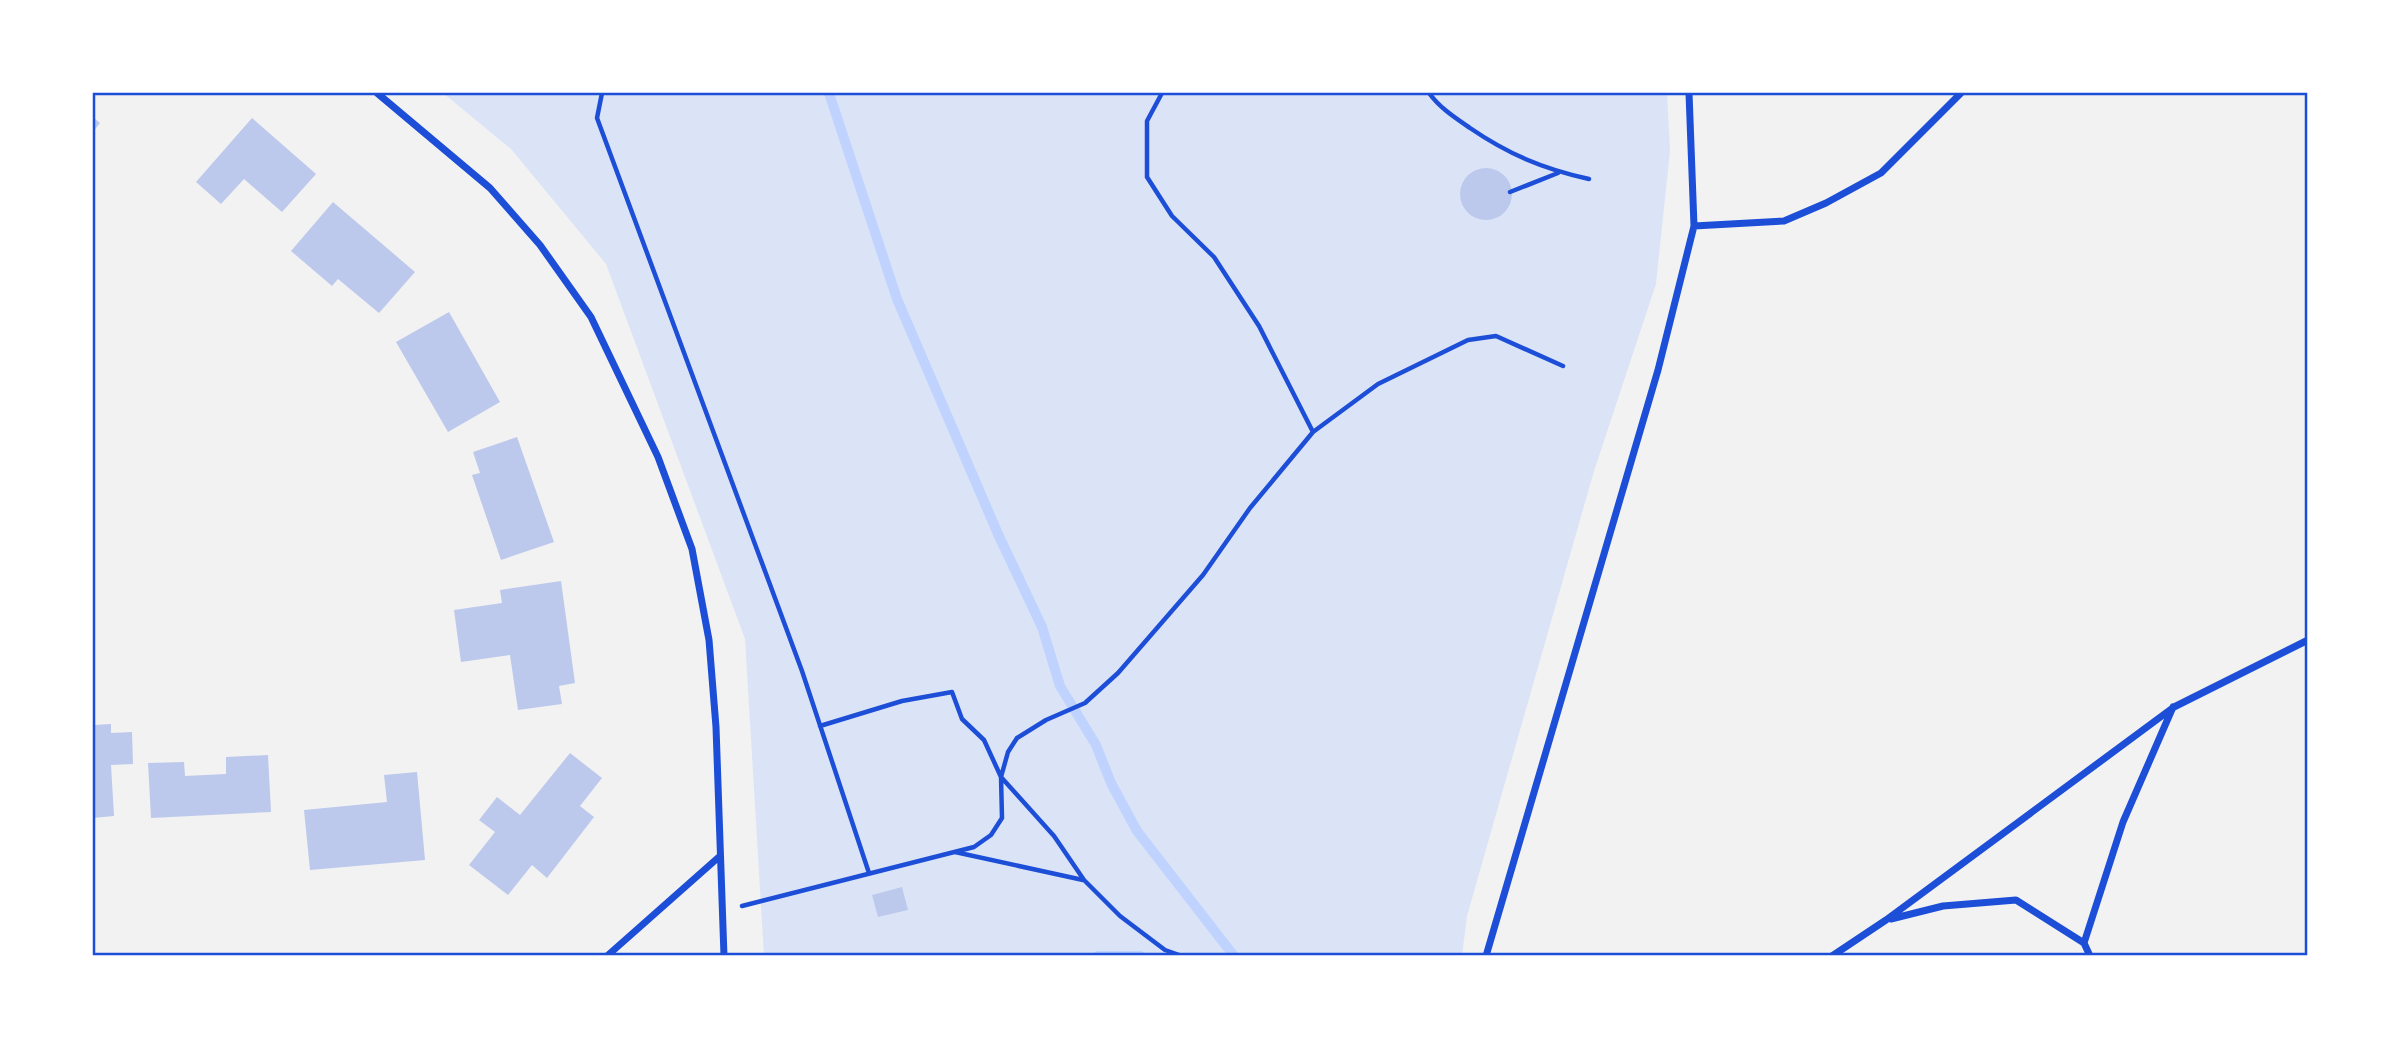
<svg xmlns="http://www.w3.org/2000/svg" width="2401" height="1049" font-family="Barlow,sans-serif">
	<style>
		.green { fill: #dbe4f7 }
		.water { fill: #bfd3fe }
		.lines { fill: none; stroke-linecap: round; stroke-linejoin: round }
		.stream { stroke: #bfd3fe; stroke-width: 10 }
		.building { fill: #bdc9ec }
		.path { stroke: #1d4ed8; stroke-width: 4.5 }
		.minor { stroke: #1d4ed8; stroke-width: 7 }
		.neatline { fill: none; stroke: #1d4ed8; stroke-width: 2.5 }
	</style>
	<rect width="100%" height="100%" fill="#f2f2f2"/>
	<path class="green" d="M 443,93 L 1667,93 L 1670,151 L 1656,284 L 1594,471 L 1467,916 L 1462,956 L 764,956 L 745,639 L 606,264 L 511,149 Z"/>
	<path class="water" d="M 1096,951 L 1142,951 L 1149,956 L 1091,956 Z"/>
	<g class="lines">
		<path class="stream" d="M 829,93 L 897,299 L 998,534 L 1042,627 L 1060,686 L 1096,745 L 1111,783 L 1137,831 L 1234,956"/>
	</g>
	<path class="building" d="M 93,117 L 100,123 L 93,132 Z
		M 252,118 L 316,174 L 282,212 L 244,179 L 221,204 L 196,182 Z
		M1460 194a26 26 0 1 1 52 0a26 26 0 1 1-52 0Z
		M 333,202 L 415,272 L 379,313 L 338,279 L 332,286 L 291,251 Z
		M 449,312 L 500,402 L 448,432 L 396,342 Z
		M 517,437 L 554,542 L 501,560 L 472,475 L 480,473 L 473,452 Z
		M 561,581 L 575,683 L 559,686 L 562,704 L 518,710 L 510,655 L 461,662 L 454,610 L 502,603 L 500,590 Z
		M 111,724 L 111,733 L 132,732 L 133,764 L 111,765 L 114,816 L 93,818 L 93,725 Z
		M 570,753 L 602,778 L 580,806 L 594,817 L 547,878 L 532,865 L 508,895 L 469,865 L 495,832 L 479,820 L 497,797 L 520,815 Z
		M 268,755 L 271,812 L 151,818 L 148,763 L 184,762 L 185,776 L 226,774 L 226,757 Z
		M 417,772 L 425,860 L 310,870 L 304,810 L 387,802 L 384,775 Z
		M 902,887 L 908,910 L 878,917 L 872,895 Z"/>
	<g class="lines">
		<path class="path" d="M 602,93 L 597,118 L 802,671 L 869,873
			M 1162,93 L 1147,121 L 1147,177 L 1172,216 L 1214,257 L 1259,326 L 1313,432
			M 1429,93 C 1440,108 1454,117 1470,128 C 1508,154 1543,169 1589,179
			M 1510,192 L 1558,173
			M 820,726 L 902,701 L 952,692 L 962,719 L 984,740 L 1001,777 L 1054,836 L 1084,880 L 1120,916 L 1165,950 L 1182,956
			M 955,852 L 1083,880
			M 742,906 L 974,847 L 991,835 L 1002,818 L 1001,777 L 1008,752 L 1017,738 L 1046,720 L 1085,703 L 1118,673 L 1203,575 L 1250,508 L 1313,432 L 1378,384 L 1468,340 L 1496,336 L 1563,366"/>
		<path class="minor" d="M 377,93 L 490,188 L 540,245 L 591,317 L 658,457 L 692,549 L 709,640 L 716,727 L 724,956
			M 1694,226 L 1784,221 L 1826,203 L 1881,173 L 1961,93
			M 1891,919 L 1943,906 L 2016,900 L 2084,943 L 2123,822 L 2173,707
			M 2084,943 L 2090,956
			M 607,956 L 720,856
			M 1486,956 L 1658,370 L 1694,226 L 1689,93
			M 1832,956 L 1886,920 L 2174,707 L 2308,640"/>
	</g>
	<rect width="2401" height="1049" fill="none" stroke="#ffffff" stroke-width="189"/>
	<rect x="94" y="94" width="2212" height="860" class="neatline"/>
</svg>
